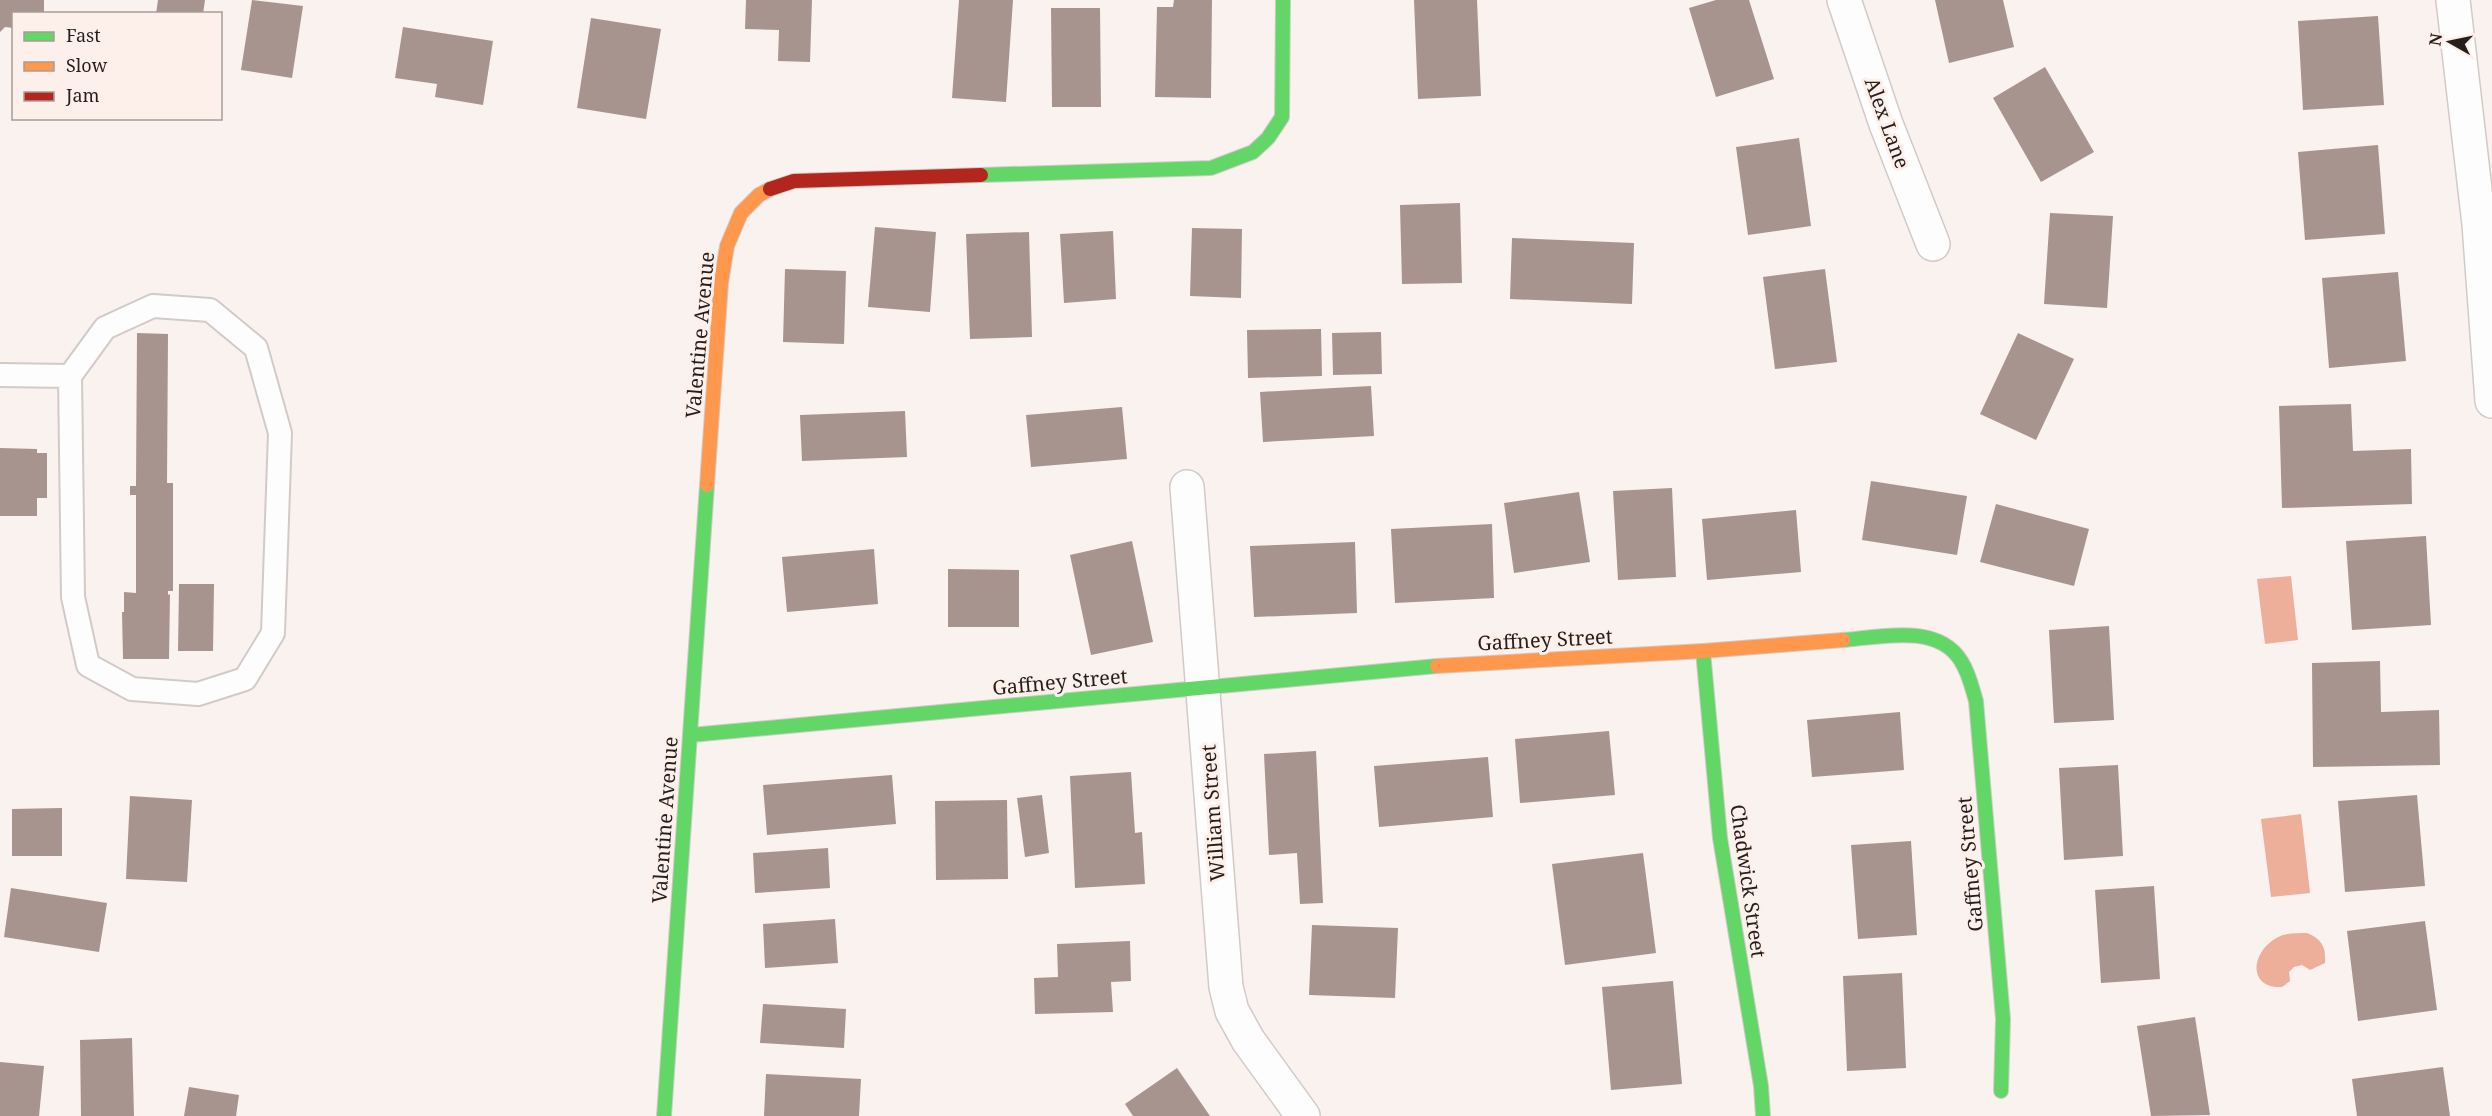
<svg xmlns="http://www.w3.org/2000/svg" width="2492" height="1116" font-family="'Noto Serif',serif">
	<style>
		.water { fill: #eeaf9a }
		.building { fill: #a7948e }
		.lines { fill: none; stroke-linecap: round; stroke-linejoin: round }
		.lane-casing { stroke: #d1cac7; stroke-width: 26 }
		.street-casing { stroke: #d1cac7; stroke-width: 36 }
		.fast-casing { stroke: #d1cac7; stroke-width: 16 }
		.slow-casing { stroke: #d1cac7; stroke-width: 16 }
		.jam-casing { stroke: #d1cac7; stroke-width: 16 }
		.lane { stroke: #fefdfd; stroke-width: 22 }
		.street { stroke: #fefdfd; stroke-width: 33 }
		.fast { stroke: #63d668; stroke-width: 14 }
		.slow { stroke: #ff974d; stroke-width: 14 }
		.jam { stroke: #b3261e; stroke-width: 14 }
		.labels { text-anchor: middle; stroke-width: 6; stroke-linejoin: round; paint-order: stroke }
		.street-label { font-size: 20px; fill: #261e1b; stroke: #fdf0eb }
	</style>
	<rect width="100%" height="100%" fill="#f9f2ef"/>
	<path class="water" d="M 2291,576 L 2298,640 L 2265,644 L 2257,579 Z
		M 2301,814 L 2310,893 L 2271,897 L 2261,819 Z
		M 2307,933 C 2322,939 2326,947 2325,963 L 2310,970 L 2302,965 L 2294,967 L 2289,972 L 2290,981 L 2282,987 C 2245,989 2251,947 2283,935 C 2291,933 2299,933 2307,933 Z"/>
	<path class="building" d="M 0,0 L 44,0 L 44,13 L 14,14 L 14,28 L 5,27 L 0,32 Z
		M 158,0 L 205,0 L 203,14 L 156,14 Z
		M 252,0 L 303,6 L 292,78 L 241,70 Z
		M 746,0 L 812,0 L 810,62 L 778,61 L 779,30 L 745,29 Z
		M 959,0 L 1013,0 L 1006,102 L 952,98 Z
		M 1174,0 L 1212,0 L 1211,98 L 1155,97 L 1157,7 L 1173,7 Z
		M 1414,0 L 1477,0 L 1481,96 L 1418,99 Z
		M 1716,0 L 1749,0 L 1774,79 L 1716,97 L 1689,8 Z
		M 1935,0 L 2003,0 L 2014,47 L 1949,63 Z
		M 1051,8 L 1100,8 L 1101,107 L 1052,107 Z
		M 2378,16 L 2384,105 L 2303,110 L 2298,21 Z
		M 591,18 L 661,29 L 646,119 L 577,108 Z
		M 403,27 L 493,41 L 483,105 L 435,97 L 437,84 L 395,78 Z
		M 2045,67 L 2094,152 L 2041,182 L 1993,98 Z
		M 1799,138 L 1811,226 L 1748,235 L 1736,147 Z
		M 2378,145 L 2385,234 L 2305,240 L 2298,152 Z
		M 1460,203 L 1462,283 L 1402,284 L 1400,205 Z
		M 2050,213 L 2113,216 L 2107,308 L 2044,304 Z
		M 875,227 L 936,232 L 930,312 L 868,307 Z
		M 1192,228 L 1242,229 L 1241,298 L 1190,296 Z
		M 1113,231 L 1116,299 L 1064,303 L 1060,234 Z
		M 1029,232 L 1032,337 L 970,339 L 966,234 Z
		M 1512,238 L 1634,243 L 1632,304 L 1510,299 Z
		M 785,269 L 846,271 L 844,344 L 783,342 Z
		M 1825,269 L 1837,362 L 1775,369 L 1763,277 Z
		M 2398,272 L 2406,361 L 2329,368 L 2322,278 Z
		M 1321,329 L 1322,376 L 1248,378 L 1247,330 Z
		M 1381,332 L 1382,374 L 1333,375 L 1332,333 Z
		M 137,333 L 168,334 L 167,483 L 173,483 L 173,591 L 168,591 L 168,595 L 170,594 L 169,659 L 123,659 L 122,612 L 124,612 L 124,592 L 136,593 L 136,495 L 130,495 L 130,486 L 136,486 Z
		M 2018,333 L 2074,359 L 2036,440 L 1980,414 Z
		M 1371,386 L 1374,436 L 1263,442 L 1260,392 Z
		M 2351,404 L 2353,451 L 2411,449 L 2412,504 L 2282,508 L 2279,406 Z
		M 1122,407 L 1127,459 L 1031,467 L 1026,415 Z
		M 905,411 L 907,457 L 802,461 L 800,415 Z
		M 0,448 L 37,449 L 37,453 L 47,453 L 47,498 L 37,498 L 37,516 L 0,516 Z
		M 1871,481 L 1967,496 L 1957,555 L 1862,540 Z
		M 1672,488 L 1676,577 L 1618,580 L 1613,491 Z
		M 1579,492 L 1590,562 L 1514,573 L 1504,503 Z
		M 1996,504 L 2089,529 L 2074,586 L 1980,562 Z
		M 1796,510 L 1801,572 L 1707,580 L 1702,519 Z
		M 1492,524 L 1494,598 L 1395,603 L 1391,529 Z
		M 2426,536 L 2431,625 L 2352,630 L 2346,541 Z
		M 1132,541 L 1153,642 L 1091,655 L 1070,555 Z
		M 1355,542 L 1357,613 L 1254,617 L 1250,546 Z
		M 874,549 L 878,604 L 787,612 L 782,557 Z
		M 948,569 L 1019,570 L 1019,627 L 948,627 Z
		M 179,584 L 214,584 L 213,651 L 178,651 Z
		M 2109,626 L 2114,720 L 2054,723 L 2049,630 Z
		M 2380,661 L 2381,712 L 2439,710 L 2440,765 L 2313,767 L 2312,663 Z
		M 1900,712 L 1904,770 L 1812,777 L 1807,720 Z
		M 1609,731 L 1615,795 L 1520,803 L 1515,739 Z
		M 1316,751 L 1323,903 L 1300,904 L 1297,853 L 1269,855 L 1264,754 Z
		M 1488,757 L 1493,817 L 1379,827 L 1374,766 Z
		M 2118,765 L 2123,856 L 2064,860 L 2059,768 Z
		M 1131,772 L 1135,833 L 1142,832 L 1145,884 L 1075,888 L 1070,776 Z
		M 892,775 L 896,824 L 767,835 L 763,785 Z
		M 1042,795 L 1049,853 L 1025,857 L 1017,798 Z
		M 2417,795 L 2425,886 L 2345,892 L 2338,801 Z
		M 130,796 L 192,800 L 187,882 L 126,879 Z
		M 1007,800 L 1008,879 L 936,880 L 935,801 Z
		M 62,808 L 62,856 L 12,856 L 12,809 Z
		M 1911,841 L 1917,935 L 1858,939 L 1851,845 Z
		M 828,848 L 830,888 L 755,893 L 753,853 Z
		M 1643,853 L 1656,953 L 1565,965 L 1552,864 Z
		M 2154,886 L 2160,979 L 2101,983 L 2095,890 Z
		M 11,888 L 107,903 L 99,952 L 4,937 Z
		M 835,919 L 838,963 L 765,968 L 763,924 Z
		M 2425,921 L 2437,1010 L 2358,1021 L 2347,931 Z
		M 1312,925 L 1398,928 L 1395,998 L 1309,995 Z
		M 1130,941 L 1131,981 L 1111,982 L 1113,1012 L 1035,1014 L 1034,978 L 1058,977 L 1057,944 Z
		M 1902,973 L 1906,1068 L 1847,1071 L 1843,976 Z
		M 1673,981 L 1682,1084 L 1611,1090 L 1602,987 Z
		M 763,1004 L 846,1009 L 844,1048 L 760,1043 Z
		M 2195,1017 L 2210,1115 L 2151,1116 L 2137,1026 Z
		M 132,1038 L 134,1116 L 81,1116 L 80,1040 Z
		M 0,1062 L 44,1066 L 39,1116 L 0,1116 Z
		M 2443,1067 L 2450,1116 L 2357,1116 L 2352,1079 Z
		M 1177,1068 L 1210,1116 L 1133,1116 L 1125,1104 Z
		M 766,1074 L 861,1079 L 859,1116 L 764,1116 Z
		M 189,1087 L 239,1095 L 236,1116 L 184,1116 Z"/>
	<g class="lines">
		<g class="lane-casing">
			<path id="lane" d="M 153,306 L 210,310 L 256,348 L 280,433 L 273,633 L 245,679 L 198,694 L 132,689 L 88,665 L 73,597 L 70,376 L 105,328 Z
				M 0,375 L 70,376"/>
		</g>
		<g class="street-casing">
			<path id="street" d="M 1844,0 L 1886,124 L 1933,244
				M 2453,0 L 2479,224 L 2492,401
				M 1187,487 L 1226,987 L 1232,1011 L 1248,1040 L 1303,1116"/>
		</g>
		<g class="fast-casing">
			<path id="fast" d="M 981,175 L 1211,168 L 1253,152 L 1268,138 L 1282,117 L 1283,0
				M 1843,640 C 1880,637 1938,623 1961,661 C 1969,673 1972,688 1976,701 L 2003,1019 L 2001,1091
				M 1703,651 L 1720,838 L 1761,1086 L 1763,1116
				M 691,735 L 1437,666
				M 664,1116 L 707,485"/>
		</g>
		<g class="slow-casing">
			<path id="slow" d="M 707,485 L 721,283 L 727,246 L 741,213 L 759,195 L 770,189
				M 1437,666 L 1703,651 L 1843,640"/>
		</g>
		<g class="jam-casing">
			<path id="jam" d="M 770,189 L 794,181 L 981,175"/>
		</g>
		<use href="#lane" class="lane"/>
		<use href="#street" class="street"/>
		<use href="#fast" class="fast"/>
		<use href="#slow" class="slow"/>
		<use href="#jam" class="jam"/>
	</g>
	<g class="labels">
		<g class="street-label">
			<text transform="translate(1887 123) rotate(70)" y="7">Alex Lane</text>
			<text transform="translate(700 335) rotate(-85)" y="7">Valentine Avenue</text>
			<text transform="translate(1545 640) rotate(-3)" y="7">Gaffney Street</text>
			<text transform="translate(1060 682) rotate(-5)" y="7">Gaffney Street</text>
			<text transform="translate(1213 813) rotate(-94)" y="7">William Street</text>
			<text transform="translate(665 820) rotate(-86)" y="7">Valentine Avenue</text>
			<text transform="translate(1970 864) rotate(-95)" y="7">Gaffney Street</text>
			<text transform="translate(1748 881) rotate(82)" y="7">Chadwick Street</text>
		</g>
	</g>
	<rect x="12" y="12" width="210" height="108" fill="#fdf0eb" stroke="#a79c98" stroke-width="1.5"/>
	<rect x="24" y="32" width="30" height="9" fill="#63d668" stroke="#a79c98" stroke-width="1.5"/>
	<text x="66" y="42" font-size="18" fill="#261e1b">Fast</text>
	<rect x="24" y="62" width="30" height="9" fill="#ff974d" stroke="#a79c98" stroke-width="1.5"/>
	<text x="66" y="72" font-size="18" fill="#261e1b">Slow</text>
	<rect x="24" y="92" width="30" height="9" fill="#b3261e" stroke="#a79c98" stroke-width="1.5"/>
	<text x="66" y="102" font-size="18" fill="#261e1b">Jam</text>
	<g transform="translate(2450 42) rotate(279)" stroke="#fdf0eb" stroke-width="4.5" paint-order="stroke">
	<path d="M0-4.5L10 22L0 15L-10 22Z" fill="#261e1b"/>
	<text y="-9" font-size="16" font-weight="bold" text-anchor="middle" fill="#261e1b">N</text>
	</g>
</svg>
